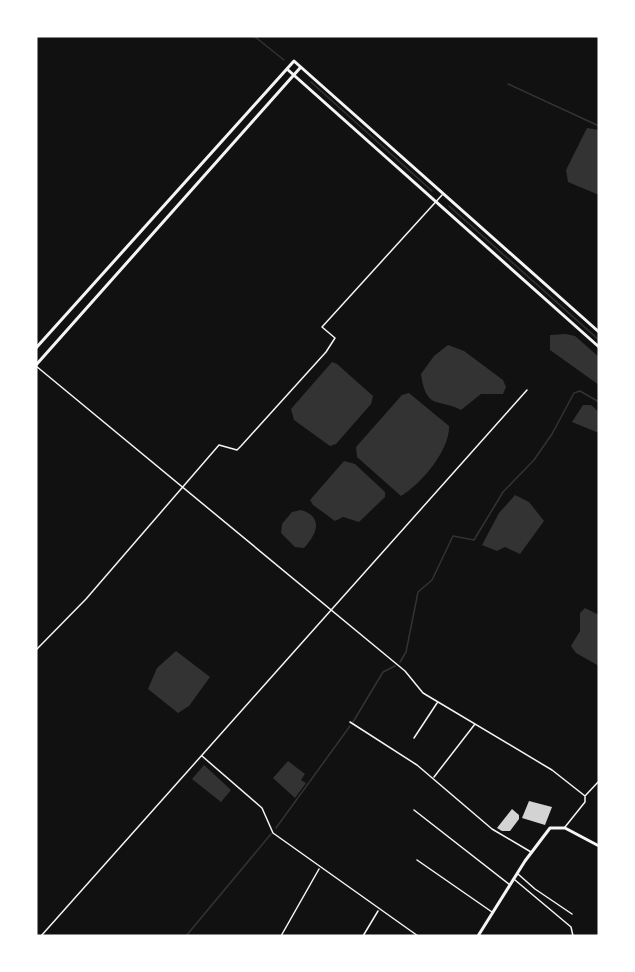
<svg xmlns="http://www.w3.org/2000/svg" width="635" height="972" font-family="'Fira Sans Condensed',sans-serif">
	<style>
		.water { fill: #333 }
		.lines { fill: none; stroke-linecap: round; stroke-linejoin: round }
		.stream { stroke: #333; stroke-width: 1.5 }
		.building { fill: #d3d3d3 }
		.service { stroke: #f5f5f5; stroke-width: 1.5 }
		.minor { stroke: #f5f5f5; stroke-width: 3 }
	</style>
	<rect width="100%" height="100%" fill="#111"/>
	<path class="water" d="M 587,128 L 599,130 L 599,195 L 568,182 L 566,170 Z
		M 566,334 L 575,336 L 599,357 L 599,385 L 550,350 L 550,335 Z
		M 448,345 L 464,351 L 503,380 L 506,387 L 503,394 L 481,394 L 461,410 C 439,398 426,411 421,374 L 434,356 Z
		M 332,362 L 337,364 L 373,396 L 371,404 L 336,444 L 330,446 L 294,420 L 291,409 Z
		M 409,393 L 449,426 C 450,450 421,484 401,496 L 357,457 L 356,447 L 402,395 Z
		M 583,405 L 591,405 L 599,412 L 599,433 L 572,422 Z
		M 344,461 L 355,464 L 385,492 L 385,497 L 359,522 L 343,517 L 335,521 L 313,505 L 310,500 Z
		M 515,495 L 529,502 L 544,521 L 520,554 L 505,547 L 497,551 L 482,545 L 499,513 Z
		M 301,510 C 324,517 317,534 304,548 L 295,547 L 281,533 L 282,524 L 292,512 Z
		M 585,608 L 599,615 L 599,666 L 576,653 L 571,646 L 580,631 L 580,613 Z
		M 176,651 L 210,677 L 189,706 L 178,713 L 148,689 L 157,668 Z
		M 288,761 L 305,774 L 301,780 L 306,783 L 295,798 L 273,778 Z
		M 204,765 L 231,790 L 221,802 L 192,779 Z"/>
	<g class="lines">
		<path class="stream" d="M 254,36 L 284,60
			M 311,82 L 432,191
			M 508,84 L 599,126
			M 449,206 L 599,340
			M 400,662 L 406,652 L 418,592 L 432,580 L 453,536 L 474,540 L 503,492 L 534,460 L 552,434 L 574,393 L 580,391 L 599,402
			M 353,722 L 383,672 L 395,666
			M 276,828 L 350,726
			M 186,936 L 271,834"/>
	</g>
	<path class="building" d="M 529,801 L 552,807 L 545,825 L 522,818 Z
		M 512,809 L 519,815 L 519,819 L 510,831 L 502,831 L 497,828 Z"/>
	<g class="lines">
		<path class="service" d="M 36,366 L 405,671 L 423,693 L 552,770 L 585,796
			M 36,650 L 86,599 L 219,445 L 237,450 L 241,446 L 326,352 L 335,338 L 322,327 L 442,195
			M 350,722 L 417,765 L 492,829 L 531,852
			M 414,738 L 437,703
			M 202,756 L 262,808 L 273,833 L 418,936
			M 434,777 L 475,724
			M 585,796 L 599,781
			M 414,810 L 510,885
			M 565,827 L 585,802 L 585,797
			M 417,860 L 492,912
			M 518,874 L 535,889 L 572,914
			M 515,880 L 571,927 L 573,936
			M 41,936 L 527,390
			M 281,936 L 319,869
			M 363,936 L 378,911"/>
		<path class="minor" d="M 287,69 L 599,347
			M 36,348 L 294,61 L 599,332
			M 36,365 L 300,68
			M 478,936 L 525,861 L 550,828 L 565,828 L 599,846"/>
	</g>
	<rect width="635" height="972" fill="none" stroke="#ffffff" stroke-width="75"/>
</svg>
